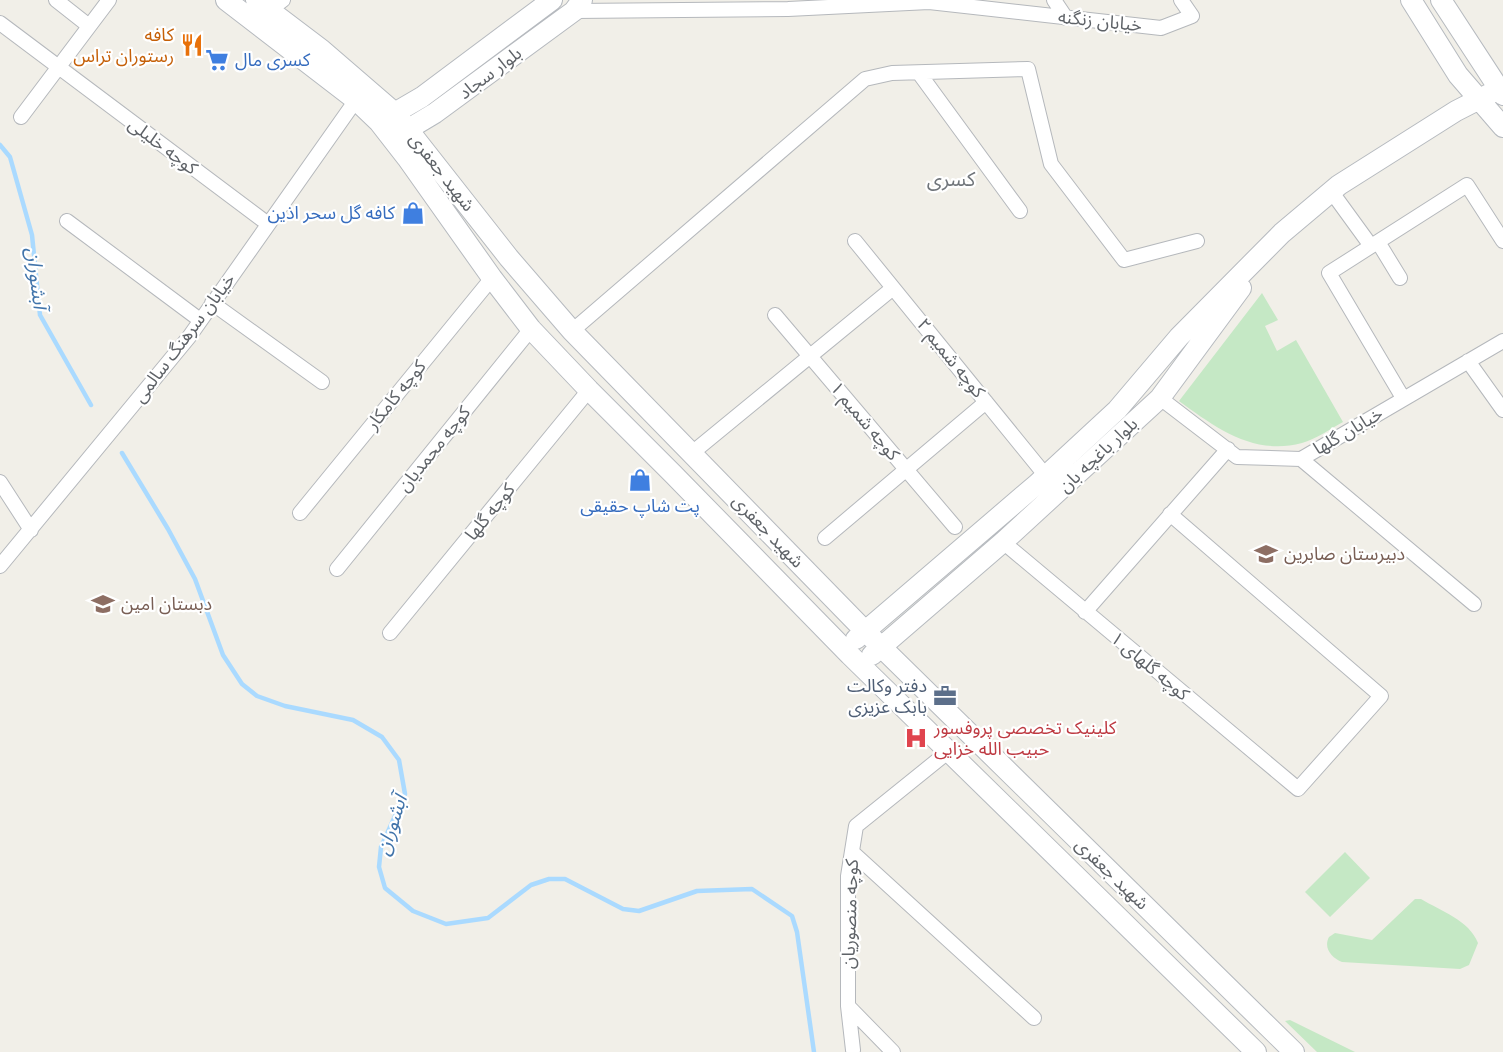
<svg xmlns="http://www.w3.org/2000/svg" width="1503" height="1052" font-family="'Golos Text','Noto Sans Arabic',sans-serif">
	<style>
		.green { fill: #c5e8c5 }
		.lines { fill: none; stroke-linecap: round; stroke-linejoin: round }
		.stream { stroke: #aadaff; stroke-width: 4.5 }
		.street-casing { stroke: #b5b8bc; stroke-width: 16 }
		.secondary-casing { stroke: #b6babf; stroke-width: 22 }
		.street { stroke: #fff; stroke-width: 14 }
		.secondary { stroke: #fff; stroke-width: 20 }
		.labels { text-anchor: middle; stroke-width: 4.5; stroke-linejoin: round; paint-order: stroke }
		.street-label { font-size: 18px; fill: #5f6368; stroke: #fff }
		.food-label { font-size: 18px; fill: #c56008; stroke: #fff; text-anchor: end }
		.shop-label { font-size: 18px; fill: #366cbe; stroke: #fff; text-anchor: start }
		.education-label { font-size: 18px; fill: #785e54; stroke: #fff; text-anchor: start }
		.service-label { font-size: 18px; fill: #4e5e75; stroke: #fff; text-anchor: end }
		.health-label { font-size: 18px; fill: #be3a42; stroke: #fff; text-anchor: start }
		.neighbourhood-label { font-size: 20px; fill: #70757a; stroke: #fff }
		.water-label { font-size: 20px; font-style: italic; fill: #4174aa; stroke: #fff }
	</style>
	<rect width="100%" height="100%" fill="#f1efe8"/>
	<path class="green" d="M 1262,293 L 1278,320 L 1265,326 L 1277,351 L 1296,340 L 1343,422 C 1330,429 1316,439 1302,443 C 1254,456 1216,428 1179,401 Z
		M 1345,852 L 1370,878 L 1330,917 L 1305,892 Z
		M 1415,899 L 1421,899 C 1441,911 1469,920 1478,943 L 1469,965 L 1460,969 L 1342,962 C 1332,958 1323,948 1329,937 L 1335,933 L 1372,940 Z
		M 1290,1020 L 1355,1052 L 1317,1052 L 1285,1021 Z"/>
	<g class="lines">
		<path class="stream" d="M 0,145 L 10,157 L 32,235 L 40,315 L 91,405
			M 122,453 L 168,529 L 195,579 L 223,655 L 242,684 L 257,696 L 285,706 L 353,720 L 382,737 L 399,760 L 405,794 L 381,847 L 379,867 L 385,888 L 413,911 L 446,924 L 488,918 L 531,885 L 549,879 L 565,879 L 623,909 L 639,911 L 697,891 L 752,889 L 792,916 L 797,932 L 814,1052"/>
		<g class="street-casing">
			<path id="street" d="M 56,0 L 89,26
				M 1054,0 L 1066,18
				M 270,10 L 283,0
				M 574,11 L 788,9 L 929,2 L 1161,28 L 1192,16 L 1181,0
				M 0,23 L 268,224
				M 919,73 L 1020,211
				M 21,117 L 109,0
				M 1331,191 L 1371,246
				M 67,221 L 200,320
				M 855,241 L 1046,476
				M 1378,242 L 1400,278
				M 212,303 L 322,382
				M 775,315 L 955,527
				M 572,331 L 865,79 L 892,73 L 1028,69 L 1051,164 L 1124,260 L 1197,241
				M 1468,361 L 1503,410
				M 1160,398 L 1237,457 L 1301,459 L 1503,341
				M 1403,398 L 1329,273 L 1467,185 L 1503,241
				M 692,453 L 893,288
				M 1301,459 L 1474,604
				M 0,482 L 31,530
				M 300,513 L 492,278
				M 825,538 L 986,402
				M 1003,542 L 1298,789 L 1381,696 L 1170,514
				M 0,566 L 189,337 L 356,100
				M 337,569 L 531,329
				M 1085,612 L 1228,449
				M 390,633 L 589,390
				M 852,852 L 1034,1018
				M 848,1006 L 893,1052
				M 853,1050 L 848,1006 L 848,876 L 856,826 L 949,751"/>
		</g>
		<g class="secondary-casing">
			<path id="secondary" d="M 226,0 L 356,100 L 379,122 L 407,158 L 492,278 L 531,329 L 589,390 L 673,474 L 850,655 L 1256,1052
				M 256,0 L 322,50 L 395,113 L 509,258 L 572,331 L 865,631 L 1294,1052
				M 1411,0 L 1458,75 L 1503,127
				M 1441,0 L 1503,95
				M 386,118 L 422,97 L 552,0
				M 400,134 L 435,113 L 574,11 L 582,0
				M 856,639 L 1037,484 L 1117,410 L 1179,337 L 1282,233 L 1339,185 L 1456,111 L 1503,87
				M 872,655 L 1003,542 L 1160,398 L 1241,288"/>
		</g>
		<use href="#street" class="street"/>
		<use href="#secondary" class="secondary"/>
	</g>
	<defs>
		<g id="restaurant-bare" transform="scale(1.8)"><path d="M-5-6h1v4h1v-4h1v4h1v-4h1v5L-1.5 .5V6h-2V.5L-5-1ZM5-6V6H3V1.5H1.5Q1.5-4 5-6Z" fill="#e8710a" stroke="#fff" stroke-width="2.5" paint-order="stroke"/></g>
		<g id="supermarket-bare" transform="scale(1.8)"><path d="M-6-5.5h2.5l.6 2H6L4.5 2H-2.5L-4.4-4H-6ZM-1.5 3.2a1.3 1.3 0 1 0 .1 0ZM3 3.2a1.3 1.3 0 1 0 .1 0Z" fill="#3f7fe0" stroke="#fff" stroke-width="2.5" paint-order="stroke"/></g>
		<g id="shop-bare" transform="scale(1.8)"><path d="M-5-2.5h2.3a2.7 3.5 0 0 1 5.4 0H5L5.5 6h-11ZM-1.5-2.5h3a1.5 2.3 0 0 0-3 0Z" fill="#3f7fe0" stroke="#fff" stroke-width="2.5" paint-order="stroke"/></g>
		<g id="school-bare" transform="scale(1.8)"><path d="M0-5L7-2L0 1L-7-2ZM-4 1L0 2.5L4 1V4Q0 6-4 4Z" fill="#8d6e63" stroke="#fff" stroke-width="2.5" paint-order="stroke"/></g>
		<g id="office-bare" transform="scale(1.8)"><path d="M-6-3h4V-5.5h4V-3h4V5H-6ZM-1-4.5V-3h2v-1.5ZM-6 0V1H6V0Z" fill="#5c6f8a" stroke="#fff" stroke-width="2.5" paint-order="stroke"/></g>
		<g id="hospital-bare" transform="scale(1.8)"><path d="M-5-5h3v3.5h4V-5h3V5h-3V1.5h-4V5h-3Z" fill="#e0444e" stroke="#fff" stroke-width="2.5" paint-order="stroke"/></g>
	</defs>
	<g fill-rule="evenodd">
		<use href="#restaurant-bare" x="192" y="45"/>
		<use href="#supermarket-bare" x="217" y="60"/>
		<use href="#shop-bare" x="413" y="213"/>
		<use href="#shop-bare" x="640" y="480"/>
		<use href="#school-bare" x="1266" y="554"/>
		<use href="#school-bare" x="103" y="604"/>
		<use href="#office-bare" x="945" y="696"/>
		<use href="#hospital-bare" x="916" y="738"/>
	</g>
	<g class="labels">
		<g class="street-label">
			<text transform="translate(1100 21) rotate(6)" y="6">خیابان زنگنه</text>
			<text transform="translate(490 73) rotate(-37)" y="6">بلوار سجاد</text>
			<text transform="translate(163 146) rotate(37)" y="6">کوچه خلیلی</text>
			<text transform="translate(442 172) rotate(52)" y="6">شهید جعفری</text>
			<text transform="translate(184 338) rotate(-53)" y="6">خیابان سرهنگ سالمی</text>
			<text transform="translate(951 358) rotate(51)" y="6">کوچه شمیم ۲</text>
			<text transform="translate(396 395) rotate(-51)" y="6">کوچه کامکار</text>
			<text transform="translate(865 421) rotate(50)" y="6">کوچه شمیم ۱</text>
			<text transform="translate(1348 431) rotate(-30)" y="6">خیابان گلها</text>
			<text transform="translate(434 449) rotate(-51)" y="6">کوچه محمدیان</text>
			<text transform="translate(1098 455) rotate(-43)" y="6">بلوار باغچه بان</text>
			<text transform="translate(490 512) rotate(-51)" y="6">کوچه گلها</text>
			<text transform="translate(768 531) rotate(46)" y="6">شهید جعفری</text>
			<text transform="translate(1150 666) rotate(40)" y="6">کوچه گلهای ۱</text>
			<text transform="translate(1112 874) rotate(44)" y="6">شهید جعفری</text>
			<text transform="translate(850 914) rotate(-88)" y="6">کوچه منصوریان</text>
		</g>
		<g class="food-label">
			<text x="174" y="41">کافه<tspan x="174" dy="21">رستوران تراس</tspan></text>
		</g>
		<g class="shop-label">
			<text x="235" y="66">کسری مال</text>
			<text x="395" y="219" text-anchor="end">کافه گل سحر اذین</text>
			<text x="640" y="512" text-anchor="middle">پت شاپ حقیقی</text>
		</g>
		<g class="education-label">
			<text x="1284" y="560">دبیرستان صابرین</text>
			<text x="121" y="610">دبستان امین</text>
		</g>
		<g class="service-label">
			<text x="927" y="692">دفتر وکالت<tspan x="927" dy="21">بابک عزیزی</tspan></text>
		</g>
		<g class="health-label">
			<text x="934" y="734">کلینیک تخصصی پروفسور<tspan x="934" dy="21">حبیب الله خزایی</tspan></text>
		</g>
		<g class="neighbourhood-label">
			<text x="951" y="186">کسری</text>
		</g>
		<g class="water-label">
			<text transform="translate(37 278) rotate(83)" y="7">آبشوران</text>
			<text transform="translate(391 825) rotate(-72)" y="7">آبشوران</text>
		</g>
	</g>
</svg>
